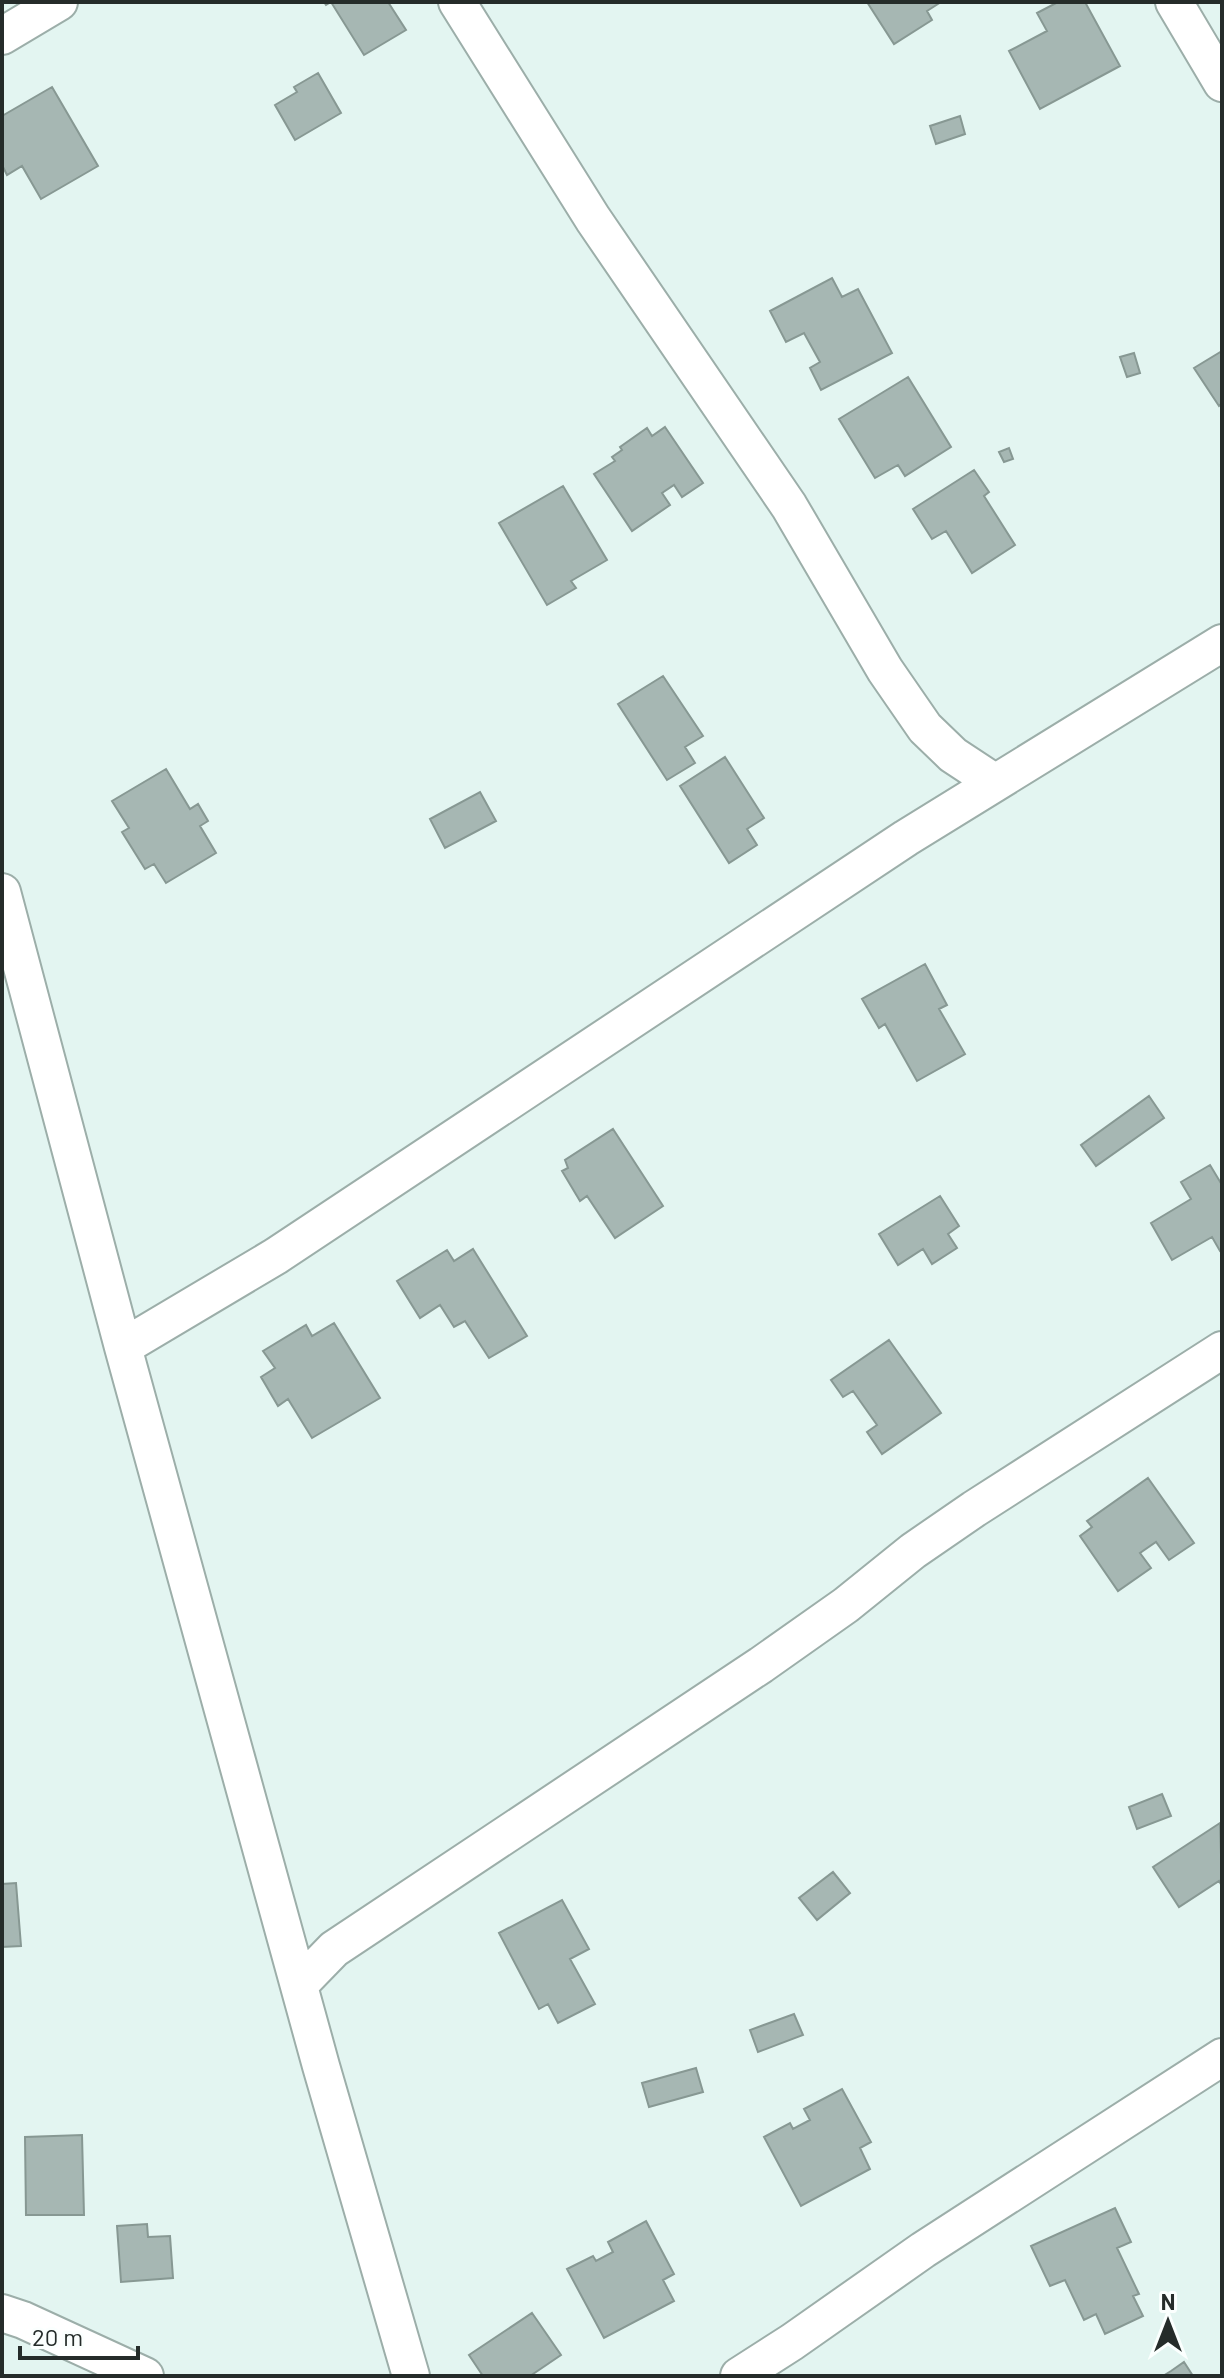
<svg xmlns="http://www.w3.org/2000/svg" width="1224" height="2378" font-family="Barlow,sans-serif">
	<style>
		.building { fill: #a6b7b3; stroke: #879893; stroke-width: 2 }
		.lines { fill: none; stroke-linecap: round; stroke-linejoin: round }
		.street-casing { stroke: #9caea9; stroke-width: 40 }
		.street { stroke: #fff; stroke-width: 36 }
	</style>
	<rect width="100%" height="100%" fill="#e3f5f1"/>
	<path class="building" d="M 324,2 L 388,2 L 406,30 L 364,55 L 331,2 L 326,5 Z
		M 867,2 L 941,2 L 927,11 L 932,20 L 894,44 Z
		M 1058,2 L 1085,2 L 1120,66 L 1040,109 L 1009,51 L 1047,31 L 1037,13 Z
		M 318,73 L 341,113 L 295,140 L 275,105 L 297,92 L 294,87 Z
		M 52,87 L 98,166 L 41,199 L 22,166 L 7,175 L 2,165 L 2,116 Z
		M 960,116 L 965,134 L 936,144 L 930,126 Z
		M 832,278 L 842,297 L 858,289 L 892,353 L 821,390 L 810,368 L 820,362 L 804,333 L 786,342 L 770,311 Z
		M 1222,351 L 1222,403 L 1219,406 L 1194,368 Z
		M 1134,353 L 1140,373 L 1127,377 L 1120,357 Z
		M 908,377 L 951,447 L 905,476 L 898,465 L 875,478 L 839,419 Z
		M 665,427 L 703,483 L 682,497 L 674,485 L 662,493 L 670,505 L 632,531 L 594,474 L 615,461 L 612,457 L 622,450 L 620,447 L 647,428 L 652,436 Z
		M 1009,448 L 1013,459 L 1004,462 L 999,452 Z
		M 974,470 L 989,492 L 984,496 L 1015,545 L 972,573 L 946,531 L 932,539 L 913,509 Z
		M 563,486 L 607,560 L 571,581 L 576,588 L 547,605 L 499,523 Z
		M 663,676 L 703,736 L 685,747 L 695,763 L 667,780 L 618,704 Z
		M 725,757 L 764,818 L 747,829 L 757,845 L 729,863 L 680,786 Z
		M 166,769 L 190,809 L 198,804 L 208,821 L 200,826 L 216,853 L 166,883 L 154,864 L 145,869 L 122,832 L 129,828 L 112,801 Z
		M 480,792 L 496,821 L 445,848 L 430,819 Z
		M 925,964 L 947,1005 L 939,1009 L 965,1054 L 917,1081 L 885,1024 L 879,1028 L 862,999 Z
		M 1149,1096 L 1164,1118 L 1096,1166 L 1081,1145 Z
		M 613,1129 L 663,1206 L 615,1238 L 587,1196 L 580,1201 L 562,1171 L 568,1168 L 565,1160 Z
		M 1210,1165 L 1222,1185 L 1222,1250 L 1220,1251 L 1212,1237 L 1172,1260 L 1151,1223 L 1191,1199 L 1181,1182 Z
		M 940,1196 L 959,1226 L 948,1234 L 957,1248 L 932,1264 L 923,1249 L 898,1265 L 879,1234 Z
		M 473,1249 L 527,1336 L 489,1358 L 465,1321 L 454,1327 L 440,1305 L 420,1318 L 397,1281 L 447,1250 L 454,1261 Z
		M 334,1323 L 380,1398 L 312,1438 L 288,1399 L 278,1406 L 261,1377 L 275,1368 L 263,1351 L 306,1325 L 312,1336 Z
		M 889,1340 L 941,1413 L 882,1454 L 867,1432 L 877,1425 L 853,1391 L 843,1397 L 831,1380 Z
		M 1148,1478 L 1194,1543 L 1169,1560 L 1156,1542 L 1140,1553 L 1151,1568 L 1118,1591 L 1080,1536 L 1092,1527 L 1087,1521 Z
		M 1162,1794 L 1171,1816 L 1137,1829 L 1129,1807 Z
		M 1220,1823 L 1222,1886 L 1219,1881 L 1179,1907 L 1153,1867 Z
		M 833,1872 L 850,1893 L 817,1920 L 799,1898 Z
		M 16,1883 L 21,1946 L 2,1947 L 2,1884 Z
		M 562,1900 L 589,1949 L 570,1959 L 595,2004 L 558,2023 L 548,2004 L 539,2009 L 499,1933 Z
		M 794,2014 L 803,2035 L 758,2052 L 750,2030 Z
		M 696,2068 L 703,2092 L 649,2107 L 642,2083 Z
		M 842,2089 L 871,2142 L 860,2148 L 870,2169 L 801,2206 L 764,2137 L 790,2123 L 793,2129 L 810,2120 L 804,2109 Z
		M 82,2135 L 84,2215 L 26,2215 L 25,2137 Z
		M 1115,2208 L 1131,2242 L 1117,2248 L 1139,2294 L 1133,2296 L 1143,2316 L 1105,2334 L 1096,2314 L 1084,2320 L 1065,2280 L 1050,2286 L 1031,2246 Z
		M 646,2221 L 674,2274 L 663,2280 L 674,2301 L 604,2338 L 567,2269 L 593,2256 L 596,2261 L 613,2252 L 608,2242 Z
		M 147,2224 L 148,2237 L 170,2236 L 173,2278 L 121,2282 L 117,2226 Z
		M 532,2313 L 561,2355 L 530,2376 L 483,2376 L 469,2355 Z
		M 1184,2362 L 1193,2376 L 1163,2376 L 1171,2371 Z"/>
	<g class="lines">
		<g class="street-casing">
			<path id="street" d="M 457,2 L 593,219 L 789,506 L 885,670 L 925,728 L 953,755 L 994,782
				M 1174,2 L 1222,83
				M 2,36 L 59,2
				M 2,892 L 123,1347 L 321,2066 L 411,2376
				M 123,1347 L 276,1256 L 906,838 L 1222,643
				M 299,1985 L 334,1949 L 761,1665 L 846,1605 L 913,1551 L 974,1509 L 1222,1350
				M 2,2313 L 23,2320 L 145,2376
				M 739,2376 L 792,2342 L 923,2250 L 1222,2057"/>
		</g>
		<use href="#street" class="street"/>
	</g>
	<rect width="1224" height="2378" fill="none" stroke="#252c2a" stroke-width="8"/>
	<g transform="translate(1168 2322)" stroke="#fbfffe" stroke-width="6" paint-order="stroke">
	<path d="M0-6L14 30L0 20L-14 30Z" fill="#252c2a"/>
	<text y="-12" font-size="22" font-weight="bold" text-anchor="middle" fill="#252c2a">N</text>
	</g>
	<path d="M20 2346v12h118v-12" fill="none" stroke="#252c2a" stroke-width="4"/>
	<text x="32" y="2346" font-size="24" fill="#252c2a" stroke="#fbfffe" stroke-width="6" paint-order="stroke">20 m</text>
</svg>
